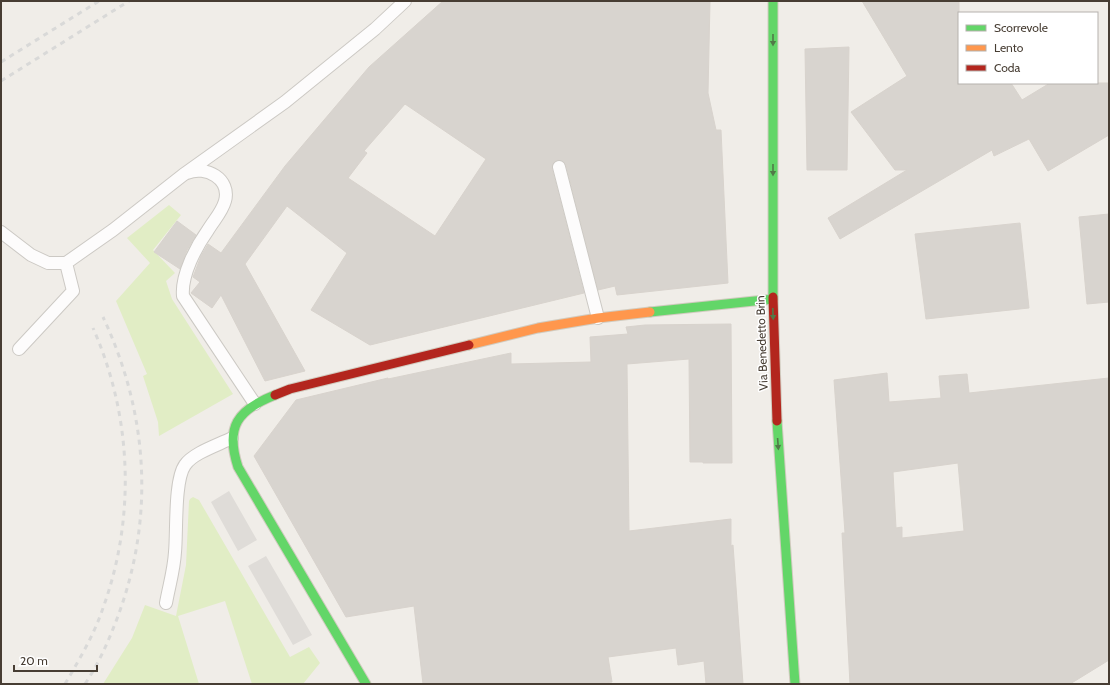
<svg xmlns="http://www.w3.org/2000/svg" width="1110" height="685" font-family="Cabin,sans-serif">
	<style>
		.green { fill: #e1edc5 }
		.parking { fill: #dfdcd8 }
		.building { fill: #d8d4cf; stroke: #d8d3cd; fill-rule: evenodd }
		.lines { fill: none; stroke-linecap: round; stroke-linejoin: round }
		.lane-casing { stroke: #ccc9c4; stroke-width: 14 }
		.fast-casing { stroke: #d1cbbf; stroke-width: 11 }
		.slow-casing { stroke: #d1cbbf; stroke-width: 11 }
		.jam-casing { stroke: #d1cbbf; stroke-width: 11 }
		.lane { stroke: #fdfcfc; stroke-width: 12 }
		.fast { stroke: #63d668; stroke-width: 9 }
		.slow { stroke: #ff974d; stroke-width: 9 }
		.jam { stroke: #b3261e; stroke-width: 9 }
		.rail { stroke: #d9d9d8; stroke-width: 3; stroke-dasharray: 5 5; stroke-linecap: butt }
		.oneway { fill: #527a48 }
		.labels { text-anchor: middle; stroke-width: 3; stroke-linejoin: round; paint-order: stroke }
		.street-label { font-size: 12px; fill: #473d33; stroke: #fff }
	</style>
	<rect width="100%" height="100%" fill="#f0ede8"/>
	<path class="green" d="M 169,205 L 181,215 L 153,250 L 175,273 L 166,281 L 172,299 L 233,394 L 159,436 L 158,422 L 143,376 L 147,374 L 116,301 L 150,263 L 127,238 Z
		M 193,497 L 199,500 L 290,657 L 309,647 L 320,663 L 303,684 L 252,684 L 225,601 L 178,616 L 199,684 L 103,684 L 132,638 L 145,605 L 176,616 L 186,565 L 189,501 L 190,499 Z"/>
	<path class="parking" d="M 229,491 L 257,540 L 238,551 L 211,502 Z
		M 266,556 L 312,635 L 293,645 L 248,566 Z"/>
	<path class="building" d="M 443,1 L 710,1 L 708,93 L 716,130 L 721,130 L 728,283 L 617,295 L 615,286 L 598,290 L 566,165 L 564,162 L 558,160 L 554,162 L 552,169 L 584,293 L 370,345 L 311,310 L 347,253 L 287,206 L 245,264 L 305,371 L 265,381 L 221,295 L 212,308 L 191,293 L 200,282 L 193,277 L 201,256 L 208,244 L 221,253 L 285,166 L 369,67 ZM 405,104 L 486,159 L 435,236 L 348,178 L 367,153 L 364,151 Z
		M 862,1 L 959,1 L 959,83 L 1011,83 L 1022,100 L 1050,83 L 1109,83 L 1109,135 L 1048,171 L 1029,139 L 994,156 L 992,150 L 840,239 L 828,218 L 907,170 L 895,170 L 851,112 L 907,76 Z
		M 849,47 L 847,170 L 807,170 L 805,49 Z
		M 1109,214 L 1109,302 L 1087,304 L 1079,217 Z
		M 177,221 L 196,235 L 187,250 L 180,269 L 154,252 Z
		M 1020,223 L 1029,308 L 926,319 L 915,234 Z
		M 731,324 L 732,463 L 703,463 L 703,462 L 690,462 L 689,359 L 627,364 L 629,531 L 731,519 L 731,546 L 733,545 L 743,684 L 706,684 L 704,661 L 678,665 L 676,648 L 608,657 L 612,682 L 597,684 L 423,684 L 414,606 L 346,617 L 254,456 L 296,400 L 388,378 L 388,379 L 511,353 L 511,364 L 591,362 L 590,337 L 628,334 L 626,327 L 645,325 Z
		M 887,373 L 889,402 L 941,398 L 939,376 L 967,374 L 969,393 L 1109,378 L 1109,660 L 1070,684 L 850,684 L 842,533 L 845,533 L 834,380 ZM 958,463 L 964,531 L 902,538 L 902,527 L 896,528 L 893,472 Z"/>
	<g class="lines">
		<g class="lane-casing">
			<path id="lane" d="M 559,167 L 598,318
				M 187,173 C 206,165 231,179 225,201 C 222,212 214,220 208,230 C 196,247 181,275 183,296 L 255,404
				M 1,232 L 31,255 L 48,263 L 66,263 L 113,230 L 183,175 L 285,102 L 375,29 L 405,1
				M 19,349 L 73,291 L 66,263
				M 166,603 C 169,586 174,570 175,552 C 177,533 174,480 185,465 C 193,453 218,445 232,438"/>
		</g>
		<g class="fast-casing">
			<path id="fast" d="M 773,1 L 773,297
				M 650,312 L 773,299
				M 275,395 C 237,410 225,427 238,467 L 366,684
				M 777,421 L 795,684"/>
		</g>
		<g class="slow-casing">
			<path id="slow" d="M 469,345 L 538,328 L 598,318 L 650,312"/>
		</g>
		<g class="jam-casing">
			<path id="jam" d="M 773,297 L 777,421
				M 275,395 L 290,389 L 469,345"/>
		</g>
		<use href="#lane" class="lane"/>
		<use href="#fast" class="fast"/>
		<use href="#slow" class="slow"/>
		<use href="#jam" class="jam"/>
		<path class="rail" d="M 1,62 L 99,1
			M 1,81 L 129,1
			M 65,684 C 79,660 94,635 103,608 C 136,517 132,416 93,328
			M 85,684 C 99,663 109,640 118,616 C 155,516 148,413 103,317"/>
	</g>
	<defs><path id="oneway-solid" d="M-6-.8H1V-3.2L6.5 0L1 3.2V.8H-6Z"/></defs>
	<g class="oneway">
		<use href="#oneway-solid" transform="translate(773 40) rotate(90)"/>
		<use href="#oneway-solid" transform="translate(773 170) rotate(90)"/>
		<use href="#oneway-solid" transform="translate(773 314) rotate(88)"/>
		<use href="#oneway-solid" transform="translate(778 444) rotate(86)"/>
	</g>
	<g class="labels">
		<g class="street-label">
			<text transform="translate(762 343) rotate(-92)" y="4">Via Benedetto Brin</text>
		</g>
	</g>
	<rect width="1110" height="685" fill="none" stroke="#473d33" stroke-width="4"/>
	<rect x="958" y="12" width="140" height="72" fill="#ffffff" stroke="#b5b1ad"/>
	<rect x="966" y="25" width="20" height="6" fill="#63d668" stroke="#b5b1ad"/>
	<text x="994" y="32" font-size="12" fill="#473d33">Scorrevole</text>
	<rect x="966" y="45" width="20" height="6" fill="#ff974d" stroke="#b5b1ad"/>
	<text x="994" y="52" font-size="12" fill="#473d33">Lento</text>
	<rect x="966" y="65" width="20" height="6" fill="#b3261e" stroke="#b5b1ad"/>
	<text x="994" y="72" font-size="12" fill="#473d33">Coda</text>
	<path d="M14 665v6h83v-6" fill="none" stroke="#473d33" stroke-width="2"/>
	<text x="20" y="665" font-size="12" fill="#473d33" stroke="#ffffff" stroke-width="3" paint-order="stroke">20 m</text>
</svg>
